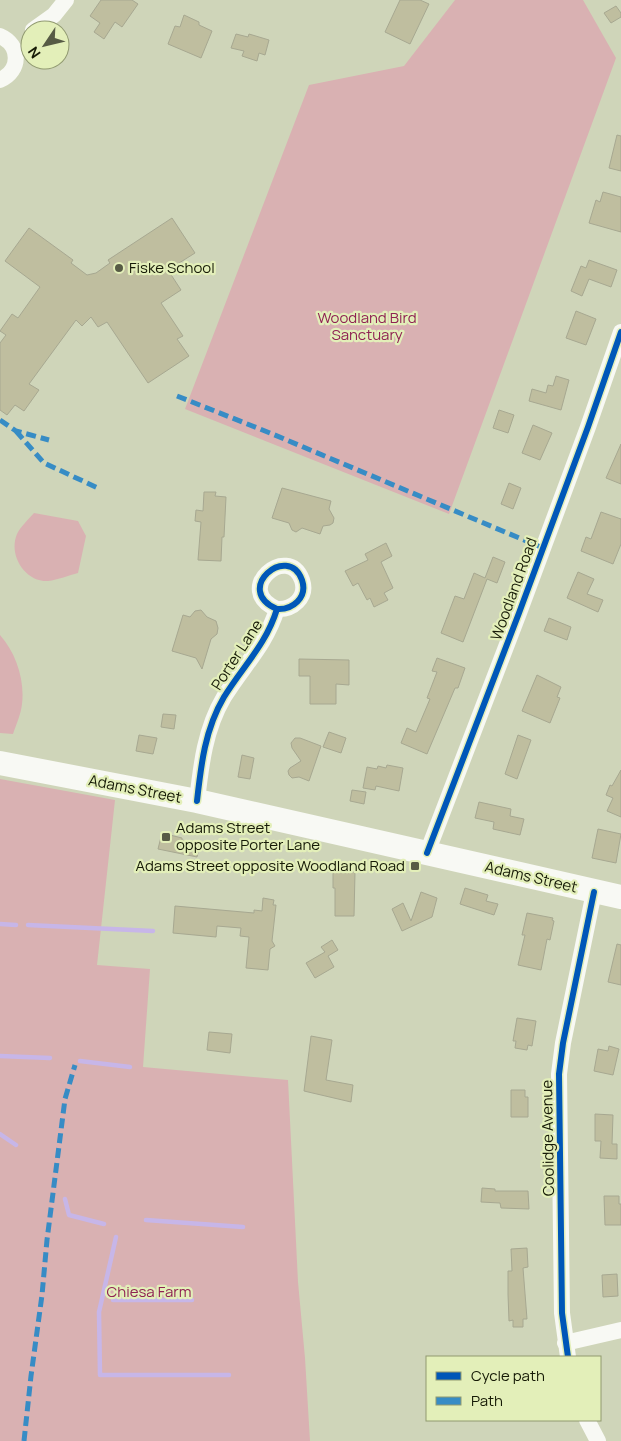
<svg xmlns="http://www.w3.org/2000/svg" width="621" height="1441" font-family="Manrope,sans-serif">
	<style>
		.green { fill: #d9b1b2 }
		.lines { fill: none; stroke-linecap: round; stroke-linejoin: round }
		.stream { stroke: #c7b6e8; stroke-width: 4.5 }
		.building { fill: #bfbe9f; stroke: #a7a891 }
		.minor { stroke: #f8f9f4; stroke-width: 16 }
		.secondary { stroke: #f8f9f4; stroke-width: 24 }
		.quiet { stroke: #378cc5; stroke-width: 5; stroke-dasharray: 10 5; stroke-linecap: butt }
		.cycleway-casing { stroke: #e3efb9; stroke-width: 9 }
		.cycleway { stroke: #0057b8; stroke-width: 6 }
		.poi-dot { fill: #575b45; stroke: #e3efb9; stroke-width: 2 }
		.labels { text-anchor: middle; stroke-width: 4.5; stroke-linejoin: round; paint-order: stroke }
		.poi-label { font-size: 15px; fill: #161a06; stroke: #e3efb9; text-anchor: start }
		.park-label { font-size: 15px; fill: #8f2253; stroke: #e3efb9 }
		.street-label { font-size: 15px; fill: #161a06; stroke: #e3efb9 }
	</style>
	<rect width="100%" height="100%" fill="#cfd5b9"/>
	<path class="green" d="M 455,0 L 583,0 L 616,58 L 449,514 L 185,409 L 309,85 L 404,66 Z
		M 34,513 L 78,521 L 86,536 L 78,573 C 69,575 58,580 48,581 C 25,582 8,555 17,534 C 21,526 28,520 34,513 Z
		M 0,635 C 16,653 25,680 22,704 C 21,714 16,725 13,734 L 0,733 Z
		M 0,779 L 115,800 L 97,965 L 150,969 L 143,1067 L 288,1080 L 298,1282 L 305,1358 L 310,1441 L 0,1441 Z"/>
	<g class="lines">
		<path class="stream" d="M 0,924 L 16,925
			M 28,925 L 153,931
			M 0,1056 L 50,1058
			M 80,1061 L 130,1067
			M 0,1134 L 16,1145
			M 65,1199 L 69,1215 L 104,1224
			M 146,1220 L 243,1227
			M 116,1237 L 99,1312 L 100,1375 L 229,1375
			M 113,1300 L 192,1300"/>
	</g>
	<path class="building" d="M 101,0 L 132,0 L 138,4 L 122,27 L 115,22 L 104,39 L 94,32 L 100,23 L 90,16 Z
		M 400,0 L 420,0 L 429,4 L 410,44 L 385,32 Z
		M 616,6 L 621,13 L 621,17 L 611,23 L 604,13 Z
		M 184,15 L 199,22 L 199,25 L 212,31 L 201,58 L 168,44 L 175,26 L 180,27 Z
		M 236,34 L 248,37 L 249,34 L 269,40 L 265,55 L 259,53 L 257,61 L 242,56 L 244,51 L 231,48 Z
		M 617,135 L 621,136 L 621,171 L 609,168 Z
		M 603,192 L 621,197 L 621,232 L 589,223 L 596,200 L 600,202 Z
		M 172,218 L 195,253 L 168,270 L 181,290 L 161,303 L 183,336 L 177,339 L 189,356 L 148,383 L 107,322 L 98,327 L 91,317 L 82,326 L 76,320 L 29,384 L 39,390 L 24,411 L 15,405 L 7,415 L 0,410 L 0,343 L 6,335 L 0,331 L 12,314 L 18,318 L 40,287 L 5,261 L 29,228 L 73,260 L 71,263 L 87,275 L 96,273 L 110,263 L 108,260 Z
		M 589,260 L 617,270 L 611,287 L 589,279 L 582,296 L 571,291 L 581,266 L 586,268 Z
		M 576,311 L 596,319 L 586,345 L 566,338 Z
		M 556,376 L 569,380 L 561,410 L 529,401 L 532,389 L 546,393 L 548,385 L 553,386 Z
		M 499,410 L 514,415 L 508,433 L 493,428 Z
		M 533,425 L 552,433 L 540,460 L 522,453 Z
		M 621,444 L 621,484 L 606,478 Z
		M 509,483 L 521,488 L 513,509 L 501,504 Z
		M 282,488 L 331,501 L 329,509 L 334,518 L 333,523 L 330,525 L 323,526 L 320,534 L 302,528 L 296,532 L 292,530 L 289,523 L 272,518 Z
		M 204,492 L 216,492 L 215,496 L 226,497 L 224,537 L 222,537 L 221,561 L 198,560 L 201,522 L 195,521 L 196,510 L 203,511 Z
		M 601,512 L 621,519 L 621,544 L 613,564 L 581,551 L 586,537 L 591,539 Z
		M 386,543 L 392,556 L 381,562 L 393,588 L 384,593 L 388,600 L 374,607 L 370,598 L 367,600 L 358,583 L 353,586 L 345,571 L 368,560 L 365,554 Z
		M 493,557 L 505,562 L 497,583 L 487,579 L 463,642 L 441,633 L 455,596 L 464,599 L 474,573 L 485,578 Z
		M 578,572 L 594,579 L 587,594 L 603,600 L 598,612 L 567,598 Z
		M 201,610 L 207,617 L 216,621 L 218,628 L 217,634 L 211,639 L 202,669 L 196,658 L 172,651 L 183,615 L 190,617 L 195,611 Z
		M 549,618 L 571,627 L 567,640 L 544,631 Z
		M 437,658 L 465,668 L 458,688 L 455,688 L 427,754 L 401,743 L 407,728 L 416,732 L 430,699 L 427,698 L 437,672 L 432,671 Z
		M 299,659 L 349,660 L 349,685 L 336,684 L 336,704 L 310,704 L 310,676 L 299,676 Z
		M 537,675 L 561,687 L 557,697 L 560,698 L 550,723 L 522,711 Z
		M 163,714 L 176,715 L 174,729 L 161,727 Z
		M 329,732 L 346,738 L 341,753 L 323,747 Z
		M 139,735 L 157,738 L 153,754 L 136,751 Z
		M 518,735 L 531,740 L 517,779 L 505,774 Z
		M 295,738 L 300,738 L 321,746 L 309,781 L 299,777 L 292,778 L 289,775 L 288,771 L 290,768 L 301,761 L 292,748 L 291,743 Z
		M 242,755 L 254,758 L 250,779 L 238,777 Z
		M 387,765 L 403,768 L 399,791 L 376,786 L 375,790 L 363,788 L 367,767 L 377,769 L 378,766 L 386,768 Z
		M 621,770 L 621,817 L 607,811 L 613,798 L 606,795 L 610,785 L 612,786 Z
		M 352,790 L 366,792 L 364,804 L 350,801 Z
		M 479,802 L 511,809 L 510,816 L 524,819 L 520,835 L 493,829 L 494,822 L 475,818 Z
		M 598,829 L 621,834 L 616,863 L 592,858 Z
		M 162,833 L 182,838 L 182,840 L 200,844 L 197,857 L 158,849 Z
		M 333,872 L 355,872 L 354,916 L 335,916 L 335,888 L 333,888 Z
		M 465,888 L 488,895 L 486,901 L 498,904 L 494,915 L 460,904 Z
		M 421,892 L 437,898 L 432,917 L 402,931 L 392,909 L 403,903 L 411,921 Z
		M 263,898 L 274,900 L 273,905 L 276,905 L 272,941 L 275,946 L 270,949 L 268,970 L 246,968 L 249,937 L 240,936 L 241,928 L 217,926 L 216,937 L 173,933 L 175,906 L 254,913 L 254,910 L 262,911 Z
		M 527,913 L 553,918 L 552,920 L 554,921 L 550,940 L 547,939 L 541,970 L 518,965 L 525,935 L 522,935 Z
		M 332,940 L 338,950 L 328,956 L 334,967 L 315,978 L 306,963 L 325,952 L 321,947 Z
		M 617,944 L 621,945 L 621,985 L 608,982 Z
		M 517,1018 L 536,1021 L 532,1046 L 528,1045 L 527,1050 L 515,1048 L 516,1041 L 513,1041 Z
		M 209,1032 L 232,1034 L 230,1053 L 207,1050 Z
		M 311,1036 L 332,1040 L 326,1080 L 353,1085 L 351,1102 L 304,1091 Z
		M 609,1046 L 619,1049 L 613,1075 L 594,1071 L 598,1049 L 608,1051 Z
		M 511,1090 L 525,1090 L 525,1097 L 528,1097 L 528,1117 L 511,1117 Z
		M 595,1114 L 613,1115 L 612,1144 L 617,1144 L 617,1159 L 600,1158 L 601,1141 L 595,1141 Z
		M 482,1188 L 495,1189 L 495,1191 L 528,1191 L 529,1209 L 501,1208 L 500,1203 L 481,1202 Z
		M 604,1196 L 619,1196 L 619,1204 L 621,1204 L 621,1225 L 605,1225 Z
		M 527,1248 L 528,1267 L 523,1268 L 527,1319 L 523,1319 L 523,1327 L 513,1327 L 513,1320 L 509,1321 L 508,1294 L 508,1271 L 512,1271 L 511,1249 Z
		M 617,1274 L 618,1296 L 603,1297 L 602,1275 Z"/>
	<g class="lines">
		<path class="minor" d="M 33,30 L 54,15 L 66,0
			M 0,36 C 21,45 21,71 0,80
			M 197,801 C 201,765 205,729 224,697 C 243,666 266,645 277,609 C 292,610 308,598 302,580 C 288,542 232,590 277,609
			M 427,853 L 519,613 L 588,427 L 621,332
			M 565,1343 L 621,1330
			M 568,1357 L 562,1313 L 559,1074 L 563,1043 L 594,892
			M 587,1420 L 598,1441"/>
		<path class="secondary" d="M 0,763 L 197,801 L 621,897"/>
		<path class="quiet" d="M 177,396 L 270,433 L 543,548
			M 0,420 L 16,431 L 49,440
			M 16,431 L 44,463 L 98,488
			M 24,1441 L 31,1376 L 42,1295 L 47,1240 L 65,1099 L 75,1065"/>
		<g class="cycleway-casing">
			<path id="cycleway" d="M 197,801 C 201,765 205,729 224,697 C 243,666 266,645 277,609 C 292,610 308,598 302,580 C 288,542 232,590 277,609
				M 427,853 L 519,613 L 588,427 L 621,332
				M 568,1357 L 562,1313 L 559,1074 L 563,1043 L 594,892"/>
		</g>
		<use href="#cycleway" class="cycleway"/>
	</g>
	<g class="poi-dot">
		<circle cx="119" cy="268" r="5"/>
		<rect x="161" y="832" width="10" height="10" rx="2.5"/>
		<rect x="410" y="861" width="10" height="10" rx="2.5"/>
	</g>
	<g class="labels">
		<g class="poi-label">
			<text x="129" y="273">Fiske School</text>
			<text x="176" y="833">Adams Street<tspan x="176" dy="17">opposite Porter Lane</tspan></text>
			<text x="405" y="871" text-anchor="end">Adams Street opposite Woodland Road</text>
		</g>
		<g class="park-label">
			<text x="367" y="323">Woodland Bird<tspan x="367" dy="17">Sanctuary</tspan></text>
			<text x="149" y="1297">Chiesa Farm</text>
		</g>
		<g class="street-label">
			<text transform="translate(514 589) rotate(-70)" y="5">Woodland Road</text>
			<text transform="translate(237 655) rotate(-57)" y="5">Porter Lane</text>
			<text transform="translate(135 789) rotate(11)" y="5">Adams Street</text>
			<text transform="translate(531 877) rotate(13)" y="5">Adams Street</text>
			<text transform="translate(548 1138) rotate(-91)" y="5">Coolidge Avenue</text>
		</g>
	</g>
	<rect x="426" y="1356" width="175" height="65" fill="#e3efb9" stroke="#919a71"/>
	<rect x="436" y="1372" width="25" height="8" fill="#0057b8" stroke="#919a71"/>
	<text x="471" y="1381" font-size="15" fill="#161a06">Cycle path</text>
	<rect x="436" y="1397" width="25" height="8" fill="#378cc5" stroke="#919a71"/>
	<text x="471" y="1406" font-size="15" fill="#161a06">Path</text>
	<g transform="translate(45 45) rotate(235)"><circle r="24" fill="#e3efb9" stroke="#919a71"/>
	<path d="M0-4L9 19L0 12L-9 19Z" fill="#575b45"/>
	<text y="-8" font-size="14" font-weight="bold" text-anchor="middle" fill="#161a06">N</text>
	</g>
</svg>
